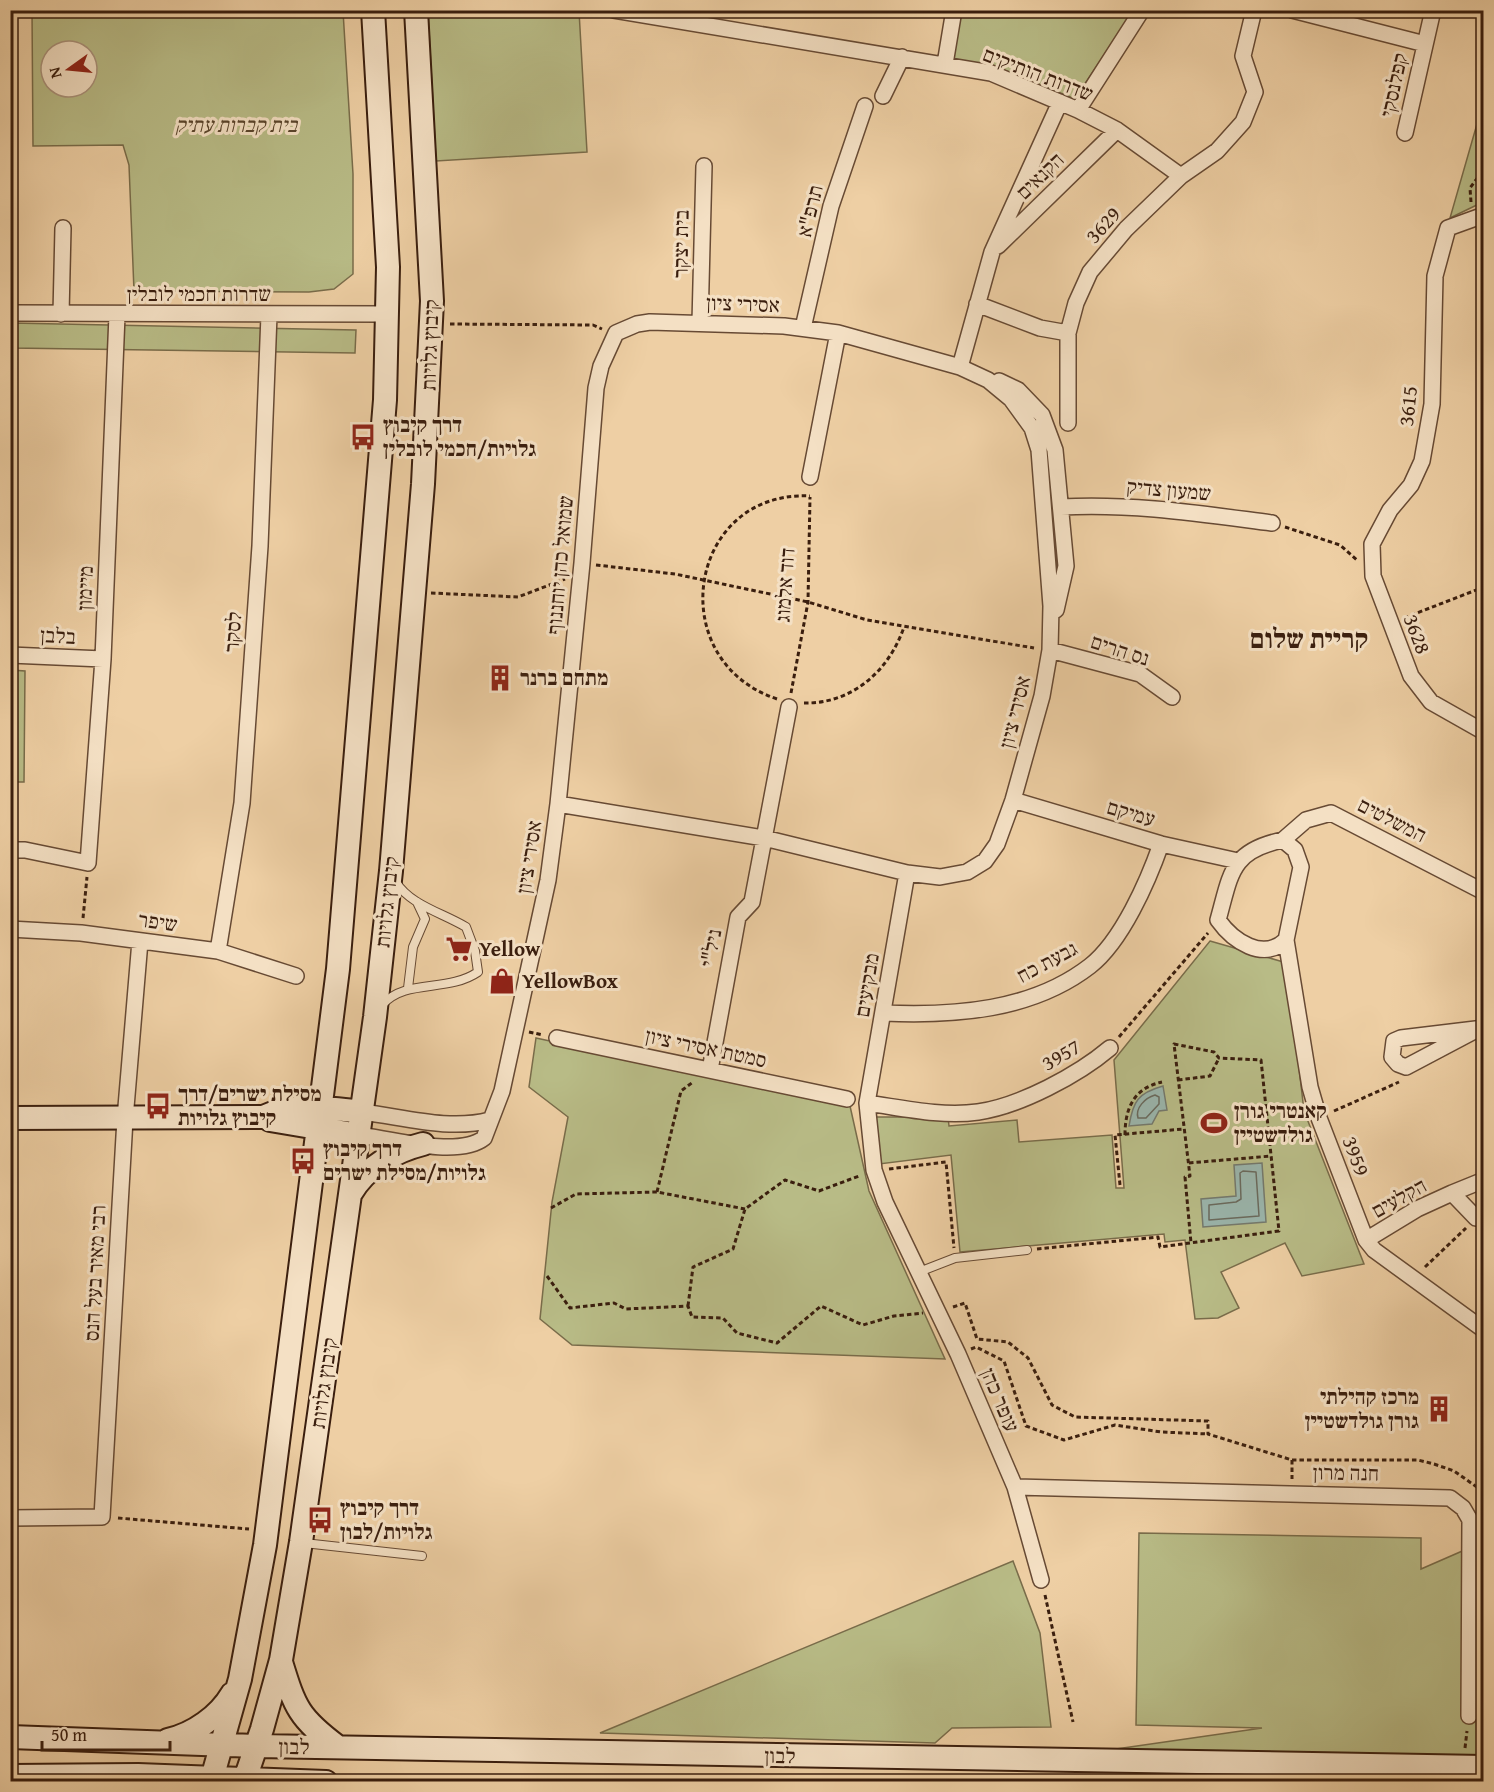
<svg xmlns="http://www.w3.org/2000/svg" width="1494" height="1792" font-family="'Gentium Book Plus','Frank Ruhl Libre',serif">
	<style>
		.green { fill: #b8bb86; stroke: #796c4a; stroke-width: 1.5; fill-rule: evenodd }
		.water { fill: #9ab5ac; stroke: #74796d; stroke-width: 1.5 }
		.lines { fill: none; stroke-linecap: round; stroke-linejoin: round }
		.shore { stroke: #6a6a5d; stroke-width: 1.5 }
		.lane-casing { stroke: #674a34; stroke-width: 10 }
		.street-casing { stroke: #674a34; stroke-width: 18 }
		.secondary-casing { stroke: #3a1e0e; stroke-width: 26 }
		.path { stroke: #3a1e0e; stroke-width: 3; stroke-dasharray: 4.5 3; stroke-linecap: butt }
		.lane { stroke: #f4e0c4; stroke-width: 8 }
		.street { stroke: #f4e0c4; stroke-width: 15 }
		.secondary { stroke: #f4e0c4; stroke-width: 22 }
		.labels { text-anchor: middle; stroke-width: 6; stroke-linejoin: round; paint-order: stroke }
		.street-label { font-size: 21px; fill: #3a1e0e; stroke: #f4e0c4 }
		.park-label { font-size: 21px; font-style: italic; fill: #5a452c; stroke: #f4e0c4 }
		.poi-label { font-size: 21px; font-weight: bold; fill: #3a1e0e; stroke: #f4e0c4; text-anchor: start }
		.district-label { font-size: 27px; font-weight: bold; fill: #3a1e0e; stroke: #f4e0c4 }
	</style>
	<rect width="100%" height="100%" fill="#eecfa4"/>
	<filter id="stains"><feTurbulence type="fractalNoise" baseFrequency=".00333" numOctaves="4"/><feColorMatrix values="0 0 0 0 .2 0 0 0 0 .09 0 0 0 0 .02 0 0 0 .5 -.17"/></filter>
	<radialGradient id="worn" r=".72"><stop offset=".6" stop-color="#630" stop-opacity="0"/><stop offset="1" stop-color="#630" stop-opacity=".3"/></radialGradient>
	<path class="green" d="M 32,11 L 343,11 L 353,174 L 353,274 L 334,289 L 309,292 L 134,291 L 129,165 L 123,145 L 33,146 ZM 51,51 L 87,51 L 87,87 L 51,87 Z
		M 428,11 L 579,11 L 587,152 L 436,161 Z
		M 958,11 L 1133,11 L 1075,99 L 995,66 L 952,59 Z
		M 1483,103 L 1483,202 L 1450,218 Z
		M 11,323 L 356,330 L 355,353 L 11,348 Z
		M 11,670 L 25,671 L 24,782 L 11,782 Z
		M 1210,941 L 1287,963 L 1304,1111 L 1364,1264 L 1302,1276 L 1285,1243 L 1221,1272 L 1239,1308 L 1218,1318 L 1195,1319 L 1185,1240 L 1165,1242 L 1164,1234 L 960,1252 L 951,1155 L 879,1164 L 875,1117 L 948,1117 L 949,1126 L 1017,1120 L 1019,1142 L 1112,1135 L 1116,1188 L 1124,1188 L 1114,1060 Z
		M 536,1038 L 850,1106 L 869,1191 L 945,1359 L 572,1345 L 540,1319 L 552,1202 L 568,1117 L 529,1087 Z
		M 1139,1533 L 1421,1538 L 1421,1569 L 1483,1542 L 1483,1760 L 1109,1750 L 1262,1728 L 1136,1725 Z
		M 1013,1561 L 1040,1633 L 1051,1727 L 952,1728 L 935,1743 L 600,1733 Z"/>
	<path class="water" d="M 1163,1086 L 1167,1110 L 1159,1111 L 1152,1124 L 1129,1126 C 1133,1101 1138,1093 1163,1086 Z
		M 1262,1163 L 1266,1222 L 1203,1227 L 1201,1199 L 1236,1196 L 1234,1165 Z"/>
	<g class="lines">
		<path class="shore" d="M 1155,1095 L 1159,1097 L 1159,1104 L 1146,1118 L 1138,1118 C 1135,1108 1145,1098 1155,1095 Z
			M 1243,1171 L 1256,1172 L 1259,1216 L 1209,1220 L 1209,1205 L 1236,1202 L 1241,1199 L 1240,1173 Z"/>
		<g class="lane-casing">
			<path id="lane" d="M 408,988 L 413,947 L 425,919 L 417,902
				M 382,1005 C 406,978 447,993 478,972 L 475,951 L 466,927 C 443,913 410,905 396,882
				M 919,1272 L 955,1258 L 1027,1250
				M 304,1543 L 422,1556"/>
		</g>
		<g class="street-casing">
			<path id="street" d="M 614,10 L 991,73 L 1078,110 L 1117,130 L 1181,176
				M 1292,10 L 1425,44
				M 945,64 L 954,10
				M 883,96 L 902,57
				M 1078,110 L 1142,10
				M 1405,133 L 1433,10
				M 1484,215 L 1448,228 L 1435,276 L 1432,404 L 1422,461 L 1411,485 L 1390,510 L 1372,544 L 1373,576 L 1411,676 L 1431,702 L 1484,732
				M 998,246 L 1117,130
				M 977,304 L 1040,328 L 1068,333 L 1076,303 L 1090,272 L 1126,229 L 1181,176 L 1217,151 L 1243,122 L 1255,92 L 1243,56 L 1254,10
				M 10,313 L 388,314
				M 61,314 L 63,228
				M 700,323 L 704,166
				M 803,328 L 831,206 L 865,106
				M 1068,333 L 1068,423
				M 960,367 L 992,252 L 1060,102
				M 999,381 L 1018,390 L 1042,415 L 1055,450 L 1066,566 L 1056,610
				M 810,477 L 838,333
				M 1061,507 C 1132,503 1202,514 1272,523
				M 1050,650 L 1140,674 L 1172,697
				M 10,655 L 103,659
				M 1013,800 L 1161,844 L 1238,861
				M 1283,840 L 1295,850 L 1301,867 L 1286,940 C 1263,962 1233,941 1218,920 C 1231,874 1230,851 1283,840 Z
				M 1283,840 L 1306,820 L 1331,813 L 1484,892
				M 10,850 L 25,850 L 88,863 L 103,659 L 117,315
				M 907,873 L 867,1103 L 874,1170 L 885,1202 L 958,1354 L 1015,1487 L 1041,1580
				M 10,929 L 81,933 L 218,951 L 296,976
				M 1286,940 L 1310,1087 L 1319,1118 L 1366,1240 L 1374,1250 L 1484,1330
				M 218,951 L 242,803 L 260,546 L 269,315
				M 884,1013 C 954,1016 1032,1011 1090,966 C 1122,941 1148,881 1161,844
				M 1476,1030 L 1406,1067 L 1398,1064 L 1392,1057 L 1394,1041 L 1401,1038 L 1484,1028
				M 557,1038 L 847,1099
				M 710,1070 L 738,917 L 752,902 L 789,707
				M 867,1103 C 903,1108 941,1117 978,1112 C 1020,1106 1078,1075 1110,1048
				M 362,1112 C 404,1117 449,1131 490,1120
				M 359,1135 C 390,1139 459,1158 484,1138 L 502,1091 L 548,880 L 558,804 L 582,563 L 596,388 L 601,366 L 616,333 L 637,324 L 650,322 L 784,326 L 838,333 L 960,367 L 988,380 L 1011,399 L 1032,428 L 1039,450 L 1051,606 L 1050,650 L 1042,696 L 1013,800 L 997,844 L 985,861 L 967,872 L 940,877 L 907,873 L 764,838 L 558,804
				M 1484,1180 L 1452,1193 L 1476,1218 L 1484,1211
				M 1366,1240 L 1417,1209 L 1452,1193
				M 1015,1487 L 1450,1498 L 1463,1508 L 1470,1520 L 1469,1716
				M 10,1518 L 102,1517 L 125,1119 L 140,941"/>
		</g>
		<g class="secondary-casing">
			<path id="secondary" d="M 10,1118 L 263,1117 C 294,1103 330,1108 362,1112
				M 270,1120 L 359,1135
				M 351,1193 C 366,1167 395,1151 423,1144
				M 281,1662 C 295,1708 299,1718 338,1747
				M 10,1737 L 257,1746 L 1484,1767
				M 168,1740 C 194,1734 219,1716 232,1694
				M 10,1776 L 138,1775 L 326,1782
				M 211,1782 L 240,1679 L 265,1545 L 338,969 L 385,400 L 388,267 L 373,10
				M 244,1782 L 262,1729 L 281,1660 L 301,1542 L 375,1017 L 391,871 L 423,484 L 432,301 L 416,10"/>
		</g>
		<path class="path" d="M 1471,202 L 1470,188 L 1484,169
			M 450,324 L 593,325 L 602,329
			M 1285,527 L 1340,545 L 1357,560
			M 596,565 L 675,574 L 808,602 L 867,620 L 1034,648
			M 431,593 L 518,597 L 565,579
			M 1404,618 L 1484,587
			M 791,693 L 808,602 L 810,497
			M 777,699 C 661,660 688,490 810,496
			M 804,703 C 852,704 889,671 904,627
			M 83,918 L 87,877
			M 529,1032 L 543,1035
			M 1119,1037 L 1208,933
			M 1178,1080 L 1210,1076 L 1219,1058
			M 1334,1111 L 1399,1082
			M 1125,1135 C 1125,1108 1134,1088 1162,1082
			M 1189,1163 L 1271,1156
			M 889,1169 L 946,1162 L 954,1248
			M 1120,1185 L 1115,1135 L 1184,1129
			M 657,1192 L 681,1091 L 693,1082
			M 551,1208 L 576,1194 L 657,1192 L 745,1209
			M 1037,1249 L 1158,1237 L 1160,1247 L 1279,1231 L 1261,1060 L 1219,1058 L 1214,1052 L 1174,1044 L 1190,1176 L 1185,1177 L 1191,1243
			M 1425,1267 L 1466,1228
			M 547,1276 L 570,1308 L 614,1303 L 626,1309 L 688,1306 L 692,1317 L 723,1318 L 737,1333 L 777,1343 L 821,1306 L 863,1325 L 894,1316 L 923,1313
			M 688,1306 L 693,1267 L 733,1249 L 745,1209 L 785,1180 L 819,1191 L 859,1176
			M 953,1307 L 965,1303 L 977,1339 L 1008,1342 L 1028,1358 L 1052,1405 L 1075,1417 L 1208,1421 L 1208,1434 L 1292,1460 L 1418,1460 L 1434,1464 L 1454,1471 L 1484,1492
			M 971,1349 L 976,1347 L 1004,1361 L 1026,1426 L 1064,1440 L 1115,1425 L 1161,1432 L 1208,1434
			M 1292,1460 L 1292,1479
			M 118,1518 L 249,1529
			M 1045,1595 L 1073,1722
			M 1465,1748 L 1467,1731"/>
		<use href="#lane" class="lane"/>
		<use href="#street" class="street"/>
		<use href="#secondary" class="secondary"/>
	</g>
	<defs>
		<g id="bus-bare" transform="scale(2.07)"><path d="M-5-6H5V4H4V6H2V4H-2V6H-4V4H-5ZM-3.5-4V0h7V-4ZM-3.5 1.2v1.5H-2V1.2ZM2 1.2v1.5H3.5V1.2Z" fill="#8f2418" stroke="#f4e0c4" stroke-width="2.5" paint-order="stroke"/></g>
		<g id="building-bare" transform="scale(2.07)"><path d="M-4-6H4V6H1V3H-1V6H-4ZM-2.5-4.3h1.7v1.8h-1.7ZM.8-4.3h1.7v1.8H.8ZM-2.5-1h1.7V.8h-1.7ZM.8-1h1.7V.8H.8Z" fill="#8f2418" stroke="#f4e0c4" stroke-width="2.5" paint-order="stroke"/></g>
		<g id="supermarket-bare" transform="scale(2.07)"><path d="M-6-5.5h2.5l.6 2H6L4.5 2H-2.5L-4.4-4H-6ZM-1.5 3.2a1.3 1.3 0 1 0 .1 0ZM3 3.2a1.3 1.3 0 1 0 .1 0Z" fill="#8f2418" stroke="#f4e0c4" stroke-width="2.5" paint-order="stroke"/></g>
		<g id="shop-bare" transform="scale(2.07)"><path d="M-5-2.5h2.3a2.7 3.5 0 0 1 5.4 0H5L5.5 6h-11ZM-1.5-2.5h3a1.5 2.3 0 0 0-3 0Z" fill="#8f2418" stroke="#f4e0c4" stroke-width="2.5" paint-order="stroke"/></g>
		<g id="stadium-bare" transform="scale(2.07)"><path d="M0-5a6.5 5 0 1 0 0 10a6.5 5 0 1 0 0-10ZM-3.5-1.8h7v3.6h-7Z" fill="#8f2418" stroke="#f4e0c4" stroke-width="2.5" paint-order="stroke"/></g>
	</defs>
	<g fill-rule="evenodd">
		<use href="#bus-bare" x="363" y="437"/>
		<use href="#building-bare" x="500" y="678"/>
		<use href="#supermarket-bare" x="459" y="949"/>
		<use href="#shop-bare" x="502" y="981"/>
		<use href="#bus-bare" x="158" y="1106"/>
		<use href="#stadium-bare" x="1214" y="1123"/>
		<use href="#bus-bare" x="303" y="1161"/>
		<use href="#building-bare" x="1439" y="1409"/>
		<use href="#bus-bare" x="320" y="1520"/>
	</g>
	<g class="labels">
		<g class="street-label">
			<text transform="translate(1038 74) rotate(21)" y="7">שדרות הותיקים</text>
			<text transform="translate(1394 85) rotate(-78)" y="7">קפלנסקי</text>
			<text transform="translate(1040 176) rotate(-44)" y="7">הקנאים</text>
			<text transform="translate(810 211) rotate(-76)" y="7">תרפ"א</text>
			<text transform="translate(1103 225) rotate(-48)" y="7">3629</text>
			<text transform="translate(681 244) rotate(-89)" y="7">בית יצקר</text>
			<text x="199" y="301">שדרות חכמי לובלין</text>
			<text transform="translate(743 304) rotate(2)" y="7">אסירי ציון</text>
			<text transform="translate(430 345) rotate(-88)" y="7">קיבוץ גלויות</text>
			<text transform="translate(1408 406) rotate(-84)" y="7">3615</text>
			<text transform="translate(1169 490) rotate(5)" y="7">שמעון צדיק</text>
			<text transform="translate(560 565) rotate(-85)" y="7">שמואל כהן יוחננוף</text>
			<text transform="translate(785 585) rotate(-86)" y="7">דוד אלמוג</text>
			<text transform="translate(85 588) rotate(-88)" y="7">מיימון</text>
			<text transform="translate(233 632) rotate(-86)" y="7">לסקר</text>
			<text transform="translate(1417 634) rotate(69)" y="7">3628</text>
			<text transform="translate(58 636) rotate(3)" y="7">בלבן</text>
			<text transform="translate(1120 650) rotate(18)" y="7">נס הרים</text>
			<text transform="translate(1015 712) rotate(-76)" y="7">אסירי ציון</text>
			<text transform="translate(1131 813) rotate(16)" y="7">עמיקם</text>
			<text transform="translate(1392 820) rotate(27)" y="7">המשלטים</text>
			<text transform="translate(529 857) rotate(-81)" y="7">אסירי ציון</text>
			<text transform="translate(387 902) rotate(-84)" y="7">קיבוץ גלויות</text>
			<text transform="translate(158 922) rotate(8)" y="7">שיפר</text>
			<text transform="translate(711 948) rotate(-79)" y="7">ניל"י</text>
			<text transform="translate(1047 962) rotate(-28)" y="7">גבעת כח</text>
			<text transform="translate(867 985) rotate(-81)" y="7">מבקיעים</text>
			<text transform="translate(706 1048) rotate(12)" y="7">סמטת אסירי ציון</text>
			<text transform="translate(1061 1055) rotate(-30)" y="7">3957</text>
			<text transform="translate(1356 1156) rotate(69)" y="7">3959</text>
			<text transform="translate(1399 1198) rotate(-29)" y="7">הקלעים</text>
			<text transform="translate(95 1273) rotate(-87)" y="7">רבי מאיר בעל הנס</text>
			<text transform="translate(324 1383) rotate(-82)" y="7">קיבוץ גלויות</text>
			<text transform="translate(1000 1400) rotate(67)" y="7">עופר כהן</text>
			<text transform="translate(1346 1473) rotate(1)" y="7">חנה מרון</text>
			<text transform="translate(294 1747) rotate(1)" y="7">לבון</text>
			<text transform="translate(780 1756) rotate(1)" y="7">לבון</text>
		</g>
		<g class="park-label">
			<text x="236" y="132">בית קברות עתיק</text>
		</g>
		<g class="poi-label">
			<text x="383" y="432">דרך קיבוץ<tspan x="383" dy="24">גלויות/חכמי לובלין</tspan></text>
			<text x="520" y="685">מתחם ברנר</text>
			<text x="479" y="956">Yellow</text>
			<text x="522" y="988">YellowBox</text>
			<text x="178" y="1101">מסילת ישרים/דרך<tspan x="178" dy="24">קיבוץ גלויות</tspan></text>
			<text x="1234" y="1118">קאנטרי גורן<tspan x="1234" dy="24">גולדשטיין</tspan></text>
			<text x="323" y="1156">דרך קיבוץ<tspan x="323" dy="24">גלויות/מסילת ישרים</tspan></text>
			<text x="1419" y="1404" text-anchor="end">מרכז קהילתי<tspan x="1419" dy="24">גורן גולדשטיין</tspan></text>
			<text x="340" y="1515">דרך קיבוץ<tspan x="340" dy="24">גלויות/לבון</tspan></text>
		</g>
		<g class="district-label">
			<text x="1309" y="648">קריית שלום</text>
		</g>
	</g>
	<rect width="1494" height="1792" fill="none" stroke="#eecfa4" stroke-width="36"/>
	<rect x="12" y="12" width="1470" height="1768" fill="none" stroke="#3a1e0e" stroke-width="3"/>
	<rect x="18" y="18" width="1458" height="1756" fill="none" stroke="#3a1e0e" stroke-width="1.5"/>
	<g transform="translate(69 69) rotate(255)"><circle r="28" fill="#f4e0c4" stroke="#aa927b" stroke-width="1.5"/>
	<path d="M0-4.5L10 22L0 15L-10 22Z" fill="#8f2418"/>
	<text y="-9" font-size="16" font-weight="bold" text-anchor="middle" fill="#3a1e0e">N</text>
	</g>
	<path d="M42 1741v9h128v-9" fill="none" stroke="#3a1e0e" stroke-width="3"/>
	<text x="51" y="1741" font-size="18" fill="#3a1e0e" stroke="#f4e0c4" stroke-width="4.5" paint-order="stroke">50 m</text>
	<rect width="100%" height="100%" filter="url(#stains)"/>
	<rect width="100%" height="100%" fill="url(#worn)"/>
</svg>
